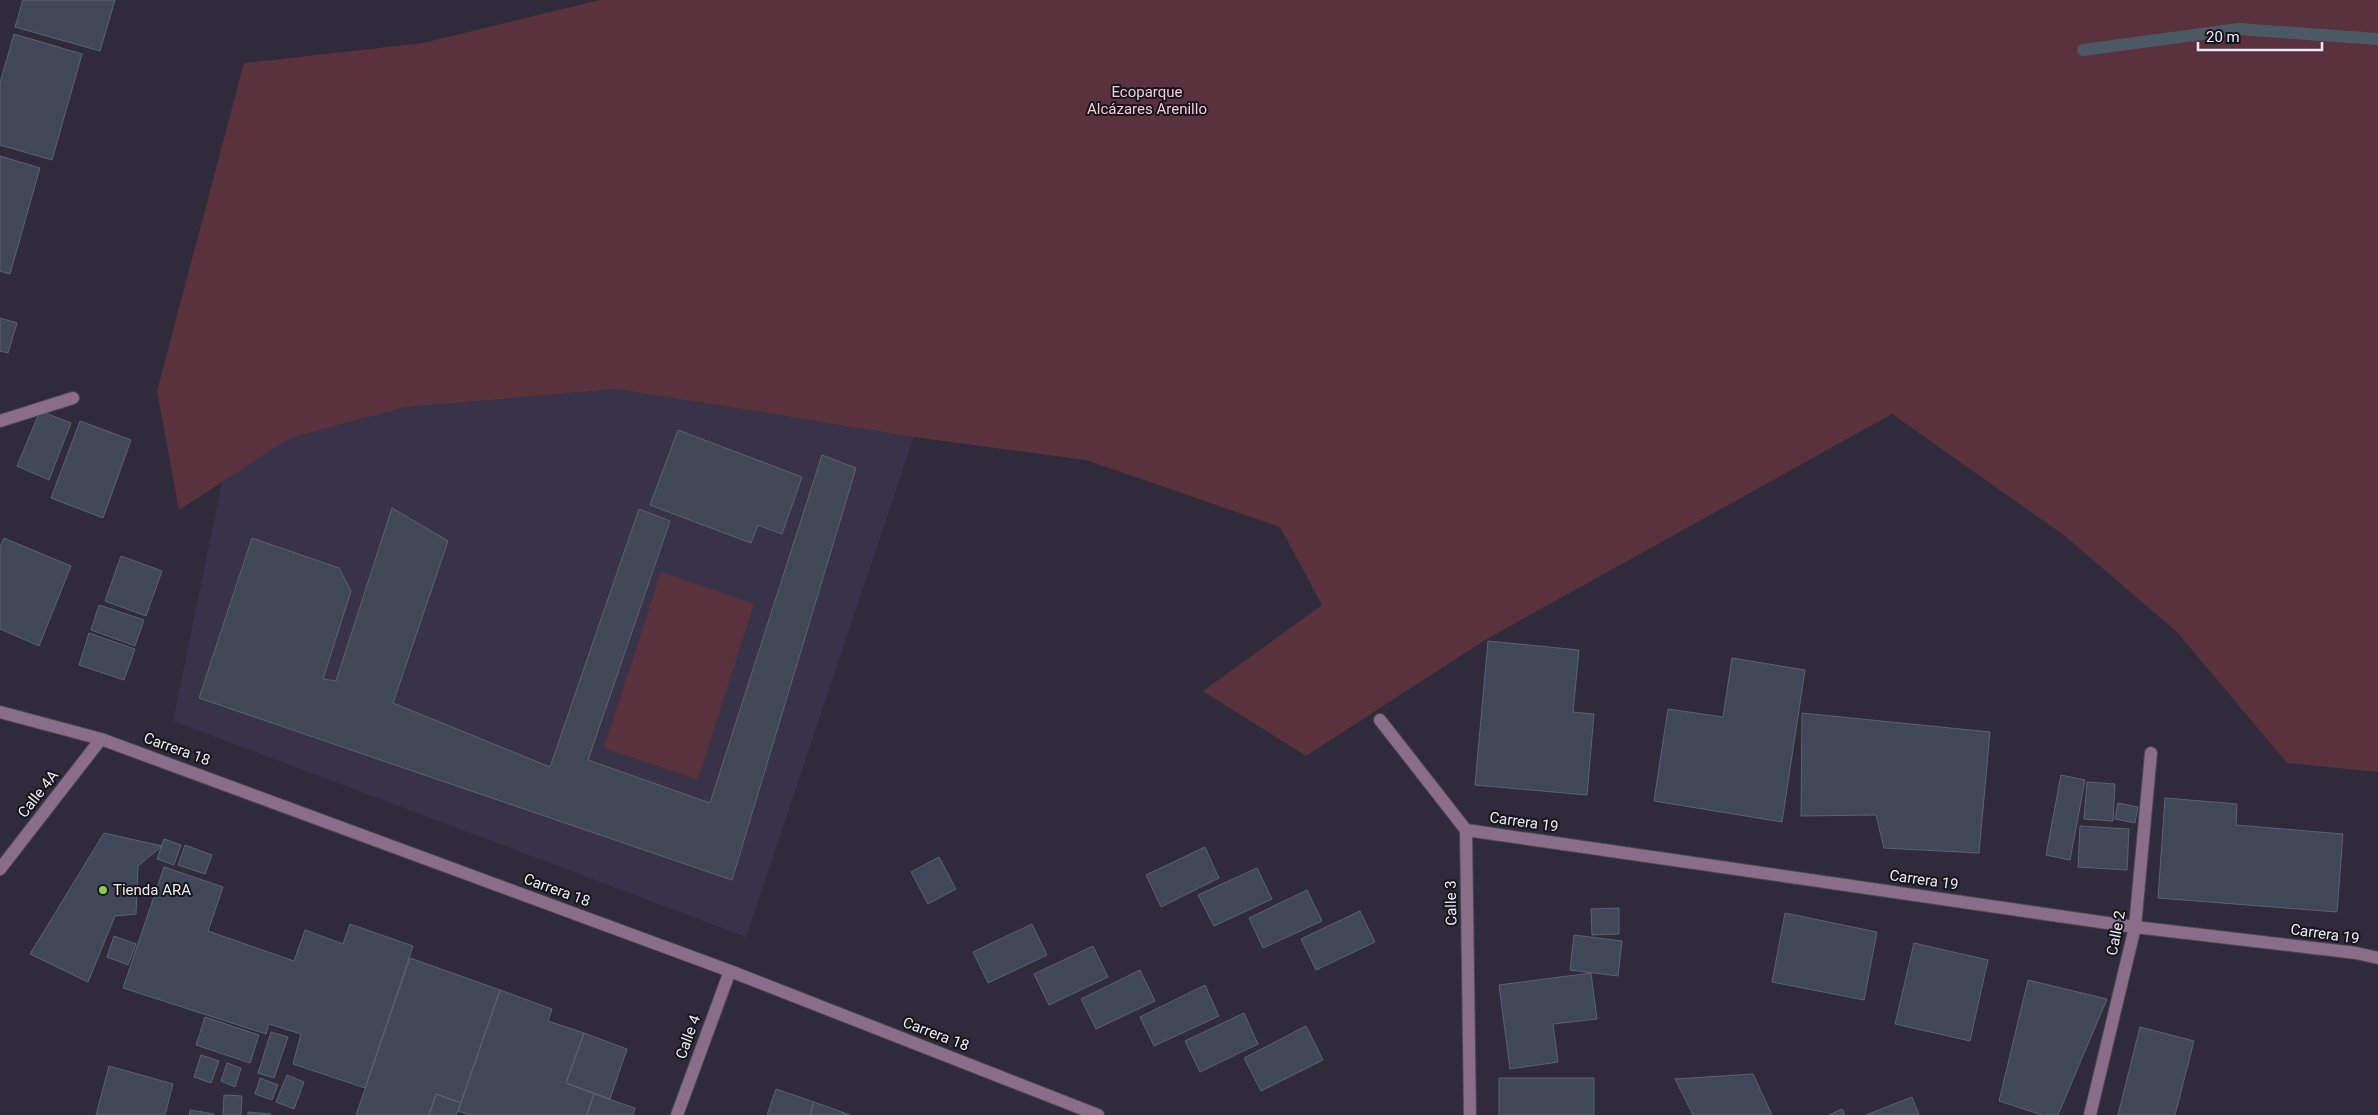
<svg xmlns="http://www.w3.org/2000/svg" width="2378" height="1115" font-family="Roboto,sans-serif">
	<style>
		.built { fill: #383348 }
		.green { fill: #59323e }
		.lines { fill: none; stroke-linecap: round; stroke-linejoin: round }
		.stream { stroke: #4a5964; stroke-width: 12 }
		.building { fill: #404857; stroke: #5b6373 }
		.minor-casing { stroke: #4a4654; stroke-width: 14 }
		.minor { stroke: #8a6d88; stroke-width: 12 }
		.poi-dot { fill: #85cf4c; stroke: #16151c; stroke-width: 2 }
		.labels { text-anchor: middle; stroke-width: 4; stroke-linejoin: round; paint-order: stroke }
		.park-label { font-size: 15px; fill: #f8c9d5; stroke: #16151c }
		.street-label { font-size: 15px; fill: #edebf5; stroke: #16151c }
		.poi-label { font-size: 15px; fill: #edebf5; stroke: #16151c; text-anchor: start }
	</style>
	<rect width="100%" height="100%" fill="#2f2b3a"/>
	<path class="built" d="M 617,389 L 914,437 L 746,937 L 173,721 L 222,482 L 290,438 L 406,407 Z"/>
	<path class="green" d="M 599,0 L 2378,0 L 2378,772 L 2287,763 L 2177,632 L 2065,536 L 1892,414 L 1485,640 L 1306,756 L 1203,691 L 1322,605 L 1280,527 L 1086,460 L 914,437 L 617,389 L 406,407 L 290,438 L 179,510 L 157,391 L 244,63 L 423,43 Z
		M 661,572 L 754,604 L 698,779 L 604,748 Z"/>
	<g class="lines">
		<path class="stream" d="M 2083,50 L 2239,29 L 2378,39"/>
	</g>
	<path class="building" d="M 23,0 L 115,0 L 100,51 L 15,27 Z
		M 14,34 L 82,54 L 52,160 L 0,145 L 0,83 Z
		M 0,156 L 40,168 L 10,274 L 0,271 Z
		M 0,318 L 17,323 L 8,353 L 0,351 Z
		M 40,411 L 71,423 L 49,480 L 17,466 Z
		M 80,421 L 131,440 L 103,518 L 51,498 Z
		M 678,430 L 802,477 L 782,534 L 758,525 L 751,543 L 650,505 Z
		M 822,455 L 856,468 L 732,880 L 199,698 L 252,538 L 339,568 L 351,591 L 323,679 L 336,681 L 392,508 L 448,541 L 393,703 L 550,767 L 639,509 L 670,521 L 588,760 L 710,803 Z
		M 4,538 L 71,566 L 39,646 L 0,629 L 0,547 Z
		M 121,556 L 162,571 L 146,616 L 105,601 Z
		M 99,605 L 144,620 L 135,646 L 91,630 Z
		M 89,633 L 135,649 L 124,680 L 79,665 Z
		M 1488,641 L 1579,650 L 1573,712 L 1594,714 L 1587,795 L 1475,785 Z
		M 1732,658 L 1805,670 L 1782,822 L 1654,801 L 1668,709 L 1723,717 Z
		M 1802,713 L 1990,732 L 1979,853 L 1884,848 L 1876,815 L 1801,816 Z
		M 2061,775 L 2085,780 L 2070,860 L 2046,855 Z
		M 2087,782 L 2115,784 L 2113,821 L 2084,819 Z
		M 2165,798 L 2237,804 L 2236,825 L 2343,834 L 2337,912 L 2158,898 Z
		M 2118,803 L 2138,807 L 2135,823 L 2115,819 Z
		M 2080,826 L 2129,829 L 2127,870 L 2078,867 Z
		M 104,833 L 162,846 L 138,866 L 136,914 L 115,916 L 88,982 L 30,954 Z
		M 164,839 L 181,845 L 174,865 L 157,859 Z
		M 185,845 L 212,855 L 205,874 L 178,865 Z
		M 1205,847 L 1219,878 L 1161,907 L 1146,875 Z
		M 939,857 L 956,889 L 928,904 L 911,872 Z
		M 164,867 L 223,887 L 208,931 L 294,961 L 305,930 L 343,944 L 350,924 L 413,946 L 365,1088 L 293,1064 L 301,1034 L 269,1024 L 266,1034 L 123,988 Z
		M 1257,868 L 1272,899 L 1214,926 L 1198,895 Z
		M 1307,890 L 1322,921 L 1263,948 L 1249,918 Z
		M 1619,908 L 1619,934 L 1592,935 L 1591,909 Z
		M 1360,911 L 1375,942 L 1316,970 L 1301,939 Z
		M 1785,913 L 1877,932 L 1864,1000 L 1772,982 Z
		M 1032,924 L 1047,955 L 988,983 L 973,952 Z
		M 1574,935 L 1622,941 L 1618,976 L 1570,970 Z
		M 114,936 L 136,944 L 128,965 L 107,957 Z
		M 1914,943 L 1988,960 L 1970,1041 L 1895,1024 Z
		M 1093,946 L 1108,977 L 1049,1005 L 1034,974 Z
		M 410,958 L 500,990 L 461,1103 L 436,1094 L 429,1115 L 356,1115 Z
		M 1140,970 L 1155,1001 L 1096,1029 L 1081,999 Z
		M 1591,973 L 1597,1019 L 1553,1024 L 1558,1062 L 1510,1069 L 1499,985 Z
		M 2028,980 L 2107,999 L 2058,1115 L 2042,1115 L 1999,1101 Z
		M 1205,985 L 1219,1016 L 1154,1046 L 1140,1017 Z
		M 500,990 L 552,1009 L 548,1021 L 584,1033 L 566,1083 L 594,1094 L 587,1115 L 470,1115 L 458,1111 Z
		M 1244,1013 L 1258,1044 L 1200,1072 L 1185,1041 Z
		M 205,1017 L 259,1035 L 250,1063 L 196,1045 Z
		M 1306,1026 L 1323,1060 L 1261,1091 L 1244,1058 Z
		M 2140,1027 L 2194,1041 L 2175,1115 L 2118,1115 Z
		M 271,1032 L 288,1037 L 274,1078 L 258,1073 Z
		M 584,1033 L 627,1049 L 610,1099 L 566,1083 Z
		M 201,1055 L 219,1061 L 211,1083 L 194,1077 Z
		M 227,1063 L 241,1068 L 235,1087 L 221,1081 Z
		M 109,1066 L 173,1084 L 165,1115 L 96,1115 Z
		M 1753,1074 L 1772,1115 L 1693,1115 L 1675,1079 Z
		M 287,1075 L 304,1082 L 294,1109 L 276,1102 Z
		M 260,1078 L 278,1085 L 272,1100 L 255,1094 Z
		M 1499,1078 L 1594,1078 L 1594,1115 L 1499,1115 Z
		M 776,1089 L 814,1102 L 810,1115 L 767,1115 Z
		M 436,1094 L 461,1103 L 456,1115 L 429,1115 Z
		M 594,1094 L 635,1108 L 633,1115 L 587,1115 Z
		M 224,1095 L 242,1096 L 241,1115 L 223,1115 Z
		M 1912,1097 L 1919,1115 L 1866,1115 Z
		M 814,1102 L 850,1115 L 810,1115 Z
		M 1842,1109 L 1845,1115 L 1829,1115 Z
		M 190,1110 L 214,1114 L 214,1115 L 189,1115 Z
		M 248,1112 L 271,1114 L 271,1115 L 248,1115 Z"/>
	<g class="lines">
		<g class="minor-casing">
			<path id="minor" d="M 0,421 L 73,398
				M 0,712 L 101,739 L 730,971 L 1098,1115
				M 1380,720 L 1466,830 L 1470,1115
				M 1466,830 L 2135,927 L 2356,953 L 2378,958
				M 0,869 L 101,739
				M 677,1115 L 730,971
				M 2090,1115 L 2135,927 L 2151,753"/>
		</g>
		<use href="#minor" class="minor"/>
	</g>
	<circle class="poi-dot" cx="103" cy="890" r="5"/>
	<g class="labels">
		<g class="park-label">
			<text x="1147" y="97">Ecoparque<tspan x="1147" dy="17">Alcázares Arenillo</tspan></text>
		</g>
		<g class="street-label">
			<text transform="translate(177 749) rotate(20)" y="5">Carrera 18</text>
			<text transform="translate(38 794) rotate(-52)" y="5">Calle 4A</text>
			<text transform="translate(1524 822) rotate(8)" y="5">Carrera 19</text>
			<text transform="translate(1924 880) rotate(8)" y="5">Carrera 19</text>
			<text transform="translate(557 890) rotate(20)" y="5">Carrera 18</text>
			<text transform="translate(1451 903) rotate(-91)" y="5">Calle 3</text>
			<text transform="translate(2116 933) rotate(-79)" y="5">Calle 2</text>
			<text transform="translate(2325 934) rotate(8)" y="5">Carrera 19</text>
			<text transform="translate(936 1034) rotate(21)" y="5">Carrera 18</text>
			<text transform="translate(688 1037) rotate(-70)" y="5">Calle 4</text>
		</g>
		<g class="poi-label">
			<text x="113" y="895">Tienda ARA</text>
		</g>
	</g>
	<path d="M2198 42v8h124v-8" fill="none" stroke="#edebf5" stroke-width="2.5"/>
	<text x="2206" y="42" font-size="15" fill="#edebf5" stroke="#16151c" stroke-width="4" paint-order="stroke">20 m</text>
</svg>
